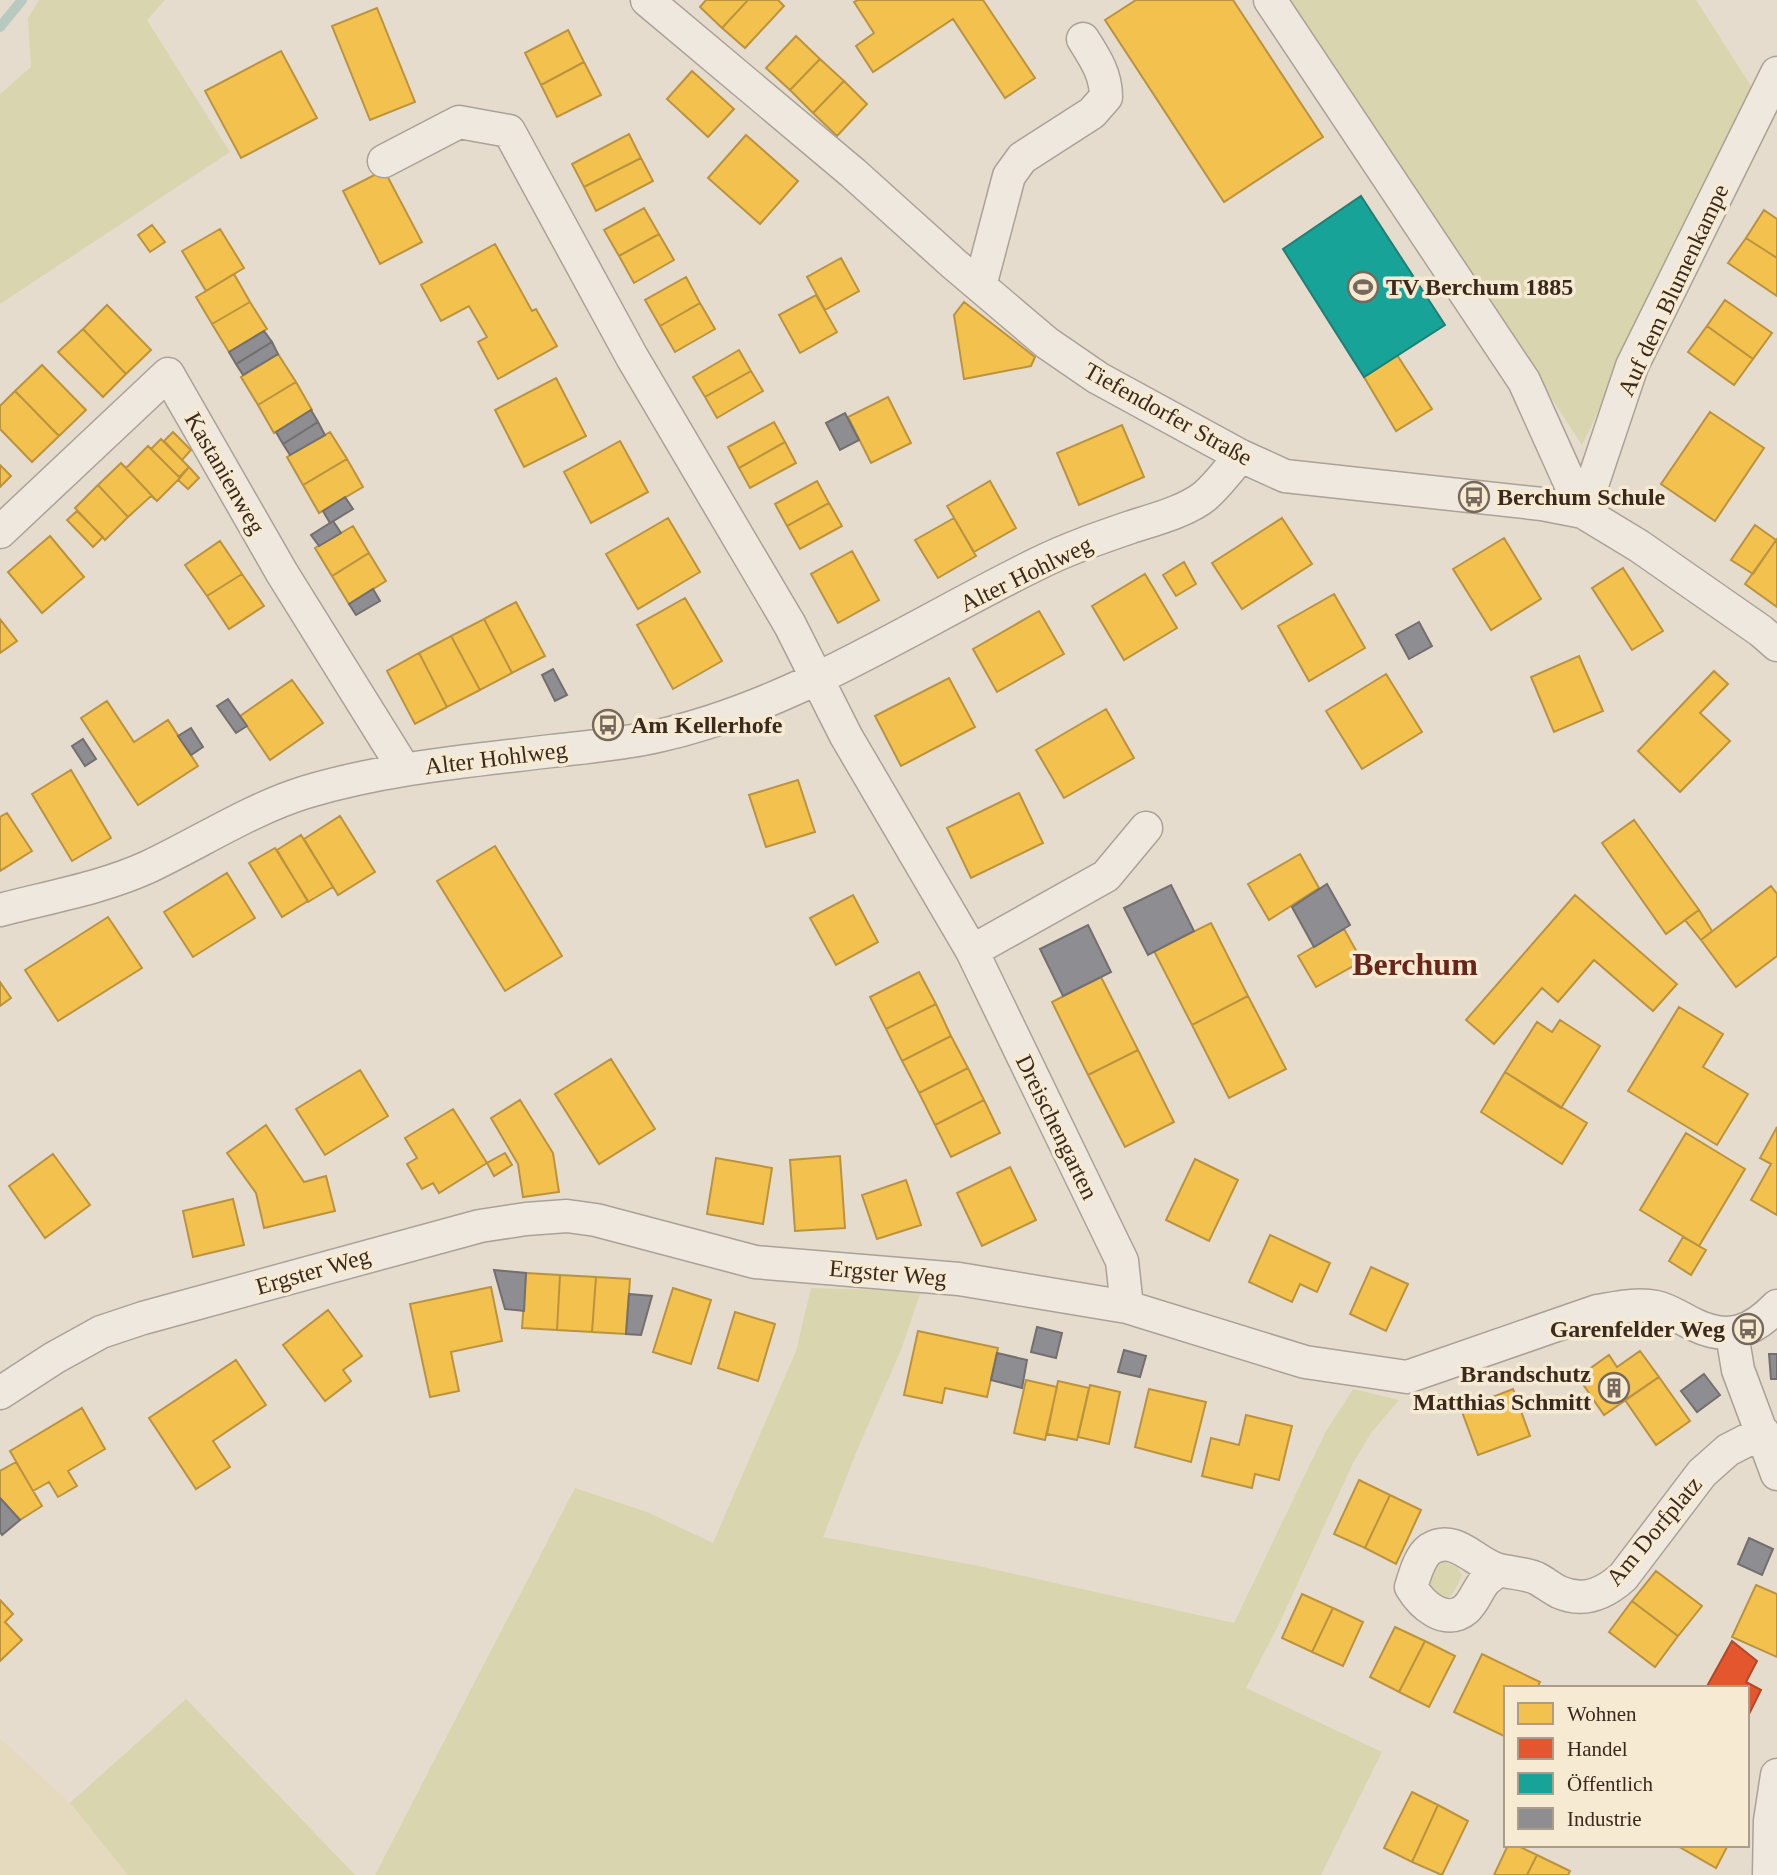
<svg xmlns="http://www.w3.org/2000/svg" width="1777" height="1875" font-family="Georgia,serif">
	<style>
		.farmland { fill: #e6dabe }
		.green { fill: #d8d5af }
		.homes { fill: #f2c14e; stroke: #bb933f; stroke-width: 2 }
		.shops { fill: #e4572e; stroke: #b14929; stroke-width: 2 }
		.public { fill: #17a398; stroke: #227e73; stroke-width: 2 }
		.industry { fill: #8d8d92; stroke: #746f6f; stroke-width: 2 }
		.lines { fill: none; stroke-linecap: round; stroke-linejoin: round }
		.stream { stroke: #b8cabf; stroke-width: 10 }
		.minor-casing { stroke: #aba196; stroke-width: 35 }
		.minor { stroke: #eee8df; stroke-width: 32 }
		.labels { text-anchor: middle; stroke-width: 7; stroke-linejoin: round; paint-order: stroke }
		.poi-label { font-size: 24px; font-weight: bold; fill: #3a291d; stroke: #f7ead3; text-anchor: start }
		.street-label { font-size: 24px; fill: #3a291d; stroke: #f7ead3 }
		.district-label { font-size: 32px; font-weight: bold; fill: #69251b; stroke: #f7ead3 }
	</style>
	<rect width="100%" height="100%" fill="#e6dcce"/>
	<path class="farmland" d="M 0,1738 L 70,1803 L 128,1875 L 0,1875 Z"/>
	<path class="green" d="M 39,0 L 165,0 L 147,20 L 230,152 L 0,304 L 0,94 L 31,67 L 28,18 Z
		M 1290,0 L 1696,0 L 1753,89 L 1582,445 Z
		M 811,1288 L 921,1291 L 901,1350 L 858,1448 L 823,1537 L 979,1566 L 1234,1623 L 1325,1433 L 1353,1389 L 1399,1400 L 1371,1433 L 1353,1463 L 1279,1624 L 1246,1688 L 1382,1752 L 1321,1875 L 375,1875 L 575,1488 L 647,1512 L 713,1543 L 796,1351 Z
		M 1443,1561 L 1458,1567 L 1462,1575 C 1457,1585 1453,1600 1441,1600 L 1428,1584 L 1438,1565 Z
		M 186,1699 L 355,1875 L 128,1875 L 70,1803 Z"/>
	<path class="homes" d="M 706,0 L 748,0 L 722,28 L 700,7 Z
		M 748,0 L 778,0 L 784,6 L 745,48 L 722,28 Z
		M 858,0 L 983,0 L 1035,78 L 1005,98 L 953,19 L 873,72 L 856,46 L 874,33 L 854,2 Z
		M 1136,0 L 1233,0 L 1323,137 L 1224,202 L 1105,20 Z
		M 377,8 L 415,102 L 370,120 L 332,26 Z
		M 568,30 L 584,62 L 541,85 L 525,53 Z
		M 796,36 L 820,59 L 790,90 L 766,68 Z
		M 281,51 L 317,118 L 241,158 L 205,91 Z
		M 820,59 L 844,81 L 813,113 L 790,90 Z
		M 584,62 L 601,95 L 557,117 L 541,85 Z
		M 692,71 L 734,109 L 708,137 L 667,99 Z
		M 844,81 L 867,104 L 837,136 L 813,113 Z
		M 629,134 L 641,158 L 584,187 L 572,164 Z
		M 746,135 L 798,181 L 760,224 L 708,178 Z
		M 641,158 L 653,181 L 596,211 L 584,187 Z
		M 384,170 L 422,242 L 380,264 L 343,191 Z
		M 644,208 L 659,234 L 619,256 L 604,230 Z
		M 1764,210 L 1777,219 L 1777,258 L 1746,238 Z
		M 152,225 L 165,242 L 150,252 L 138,235 Z
		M 220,229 L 244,268 L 206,291 L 182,251 Z
		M 659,234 L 674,260 L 634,283 L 619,256 Z
		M 1746,238 L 1777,258 L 1777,296 L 1728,263 Z
		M 495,244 L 532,311 L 536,309 L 557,346 L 498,379 L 478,342 L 487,337 L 469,306 L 441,321 L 421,285 Z
		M 841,258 L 859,291 L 825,310 L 807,277 Z
		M 234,274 L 250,302 L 212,324 L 196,297 Z
		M 686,277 L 700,303 L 660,326 L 645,300 Z
		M 816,295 L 837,332 L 800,353 L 779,315 Z
		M 1725,300 L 1772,333 L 1753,359 L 1707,326 Z
		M 250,302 L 267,329 L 229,352 L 212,324 Z
		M 964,302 L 1035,357 L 1031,366 L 964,379 L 954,315 Z
		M 700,303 L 715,329 L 675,352 L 660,326 Z
		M 107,305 L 151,350 L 126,374 L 83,329 Z
		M 1707,326 L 1753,359 L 1734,385 L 1688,352 Z
		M 83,329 L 126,374 L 103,397 L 58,352 Z
		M 739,350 L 751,371 L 705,397 L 693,377 Z
		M 278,354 L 296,382 L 258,405 L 241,377 Z
		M 1397,355 L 1432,409 L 1396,431 L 1364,377 Z
		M 42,365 L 86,410 L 59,436 L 15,391 Z
		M 751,371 L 763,391 L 717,418 L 705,397 Z
		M 556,378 L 586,436 L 524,467 L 495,410 Z
		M 296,382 L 312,410 L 274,433 L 258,405 Z
		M 15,391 L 59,436 L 32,462 L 0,429 L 0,406 Z
		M 888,397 L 911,443 L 871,463 L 848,417 Z
		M 1710,412 L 1764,448 L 1715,521 L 1661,484 Z
		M 774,422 L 785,442 L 739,468 L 728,447 Z
		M 1122,425 L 1144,477 L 1079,505 L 1057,453 Z
		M 173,432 L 191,450 L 182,460 L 164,441 Z
		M 330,432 L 347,459 L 303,485 L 287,457 Z
		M 161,439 L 189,467 L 179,477 L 151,449 Z
		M 620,441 L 648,492 L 591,523 L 564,472 Z
		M 785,442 L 796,463 L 750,488 L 739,468 Z
		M 148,446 L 180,478 L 157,501 L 121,463 L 126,468 Z
		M 347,459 L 363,487 L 319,513 L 303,485 Z
		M 121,463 L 157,501 L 151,496 L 128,517 L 98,485 Z
		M 0,465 L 11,476 L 0,487 Z
		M 189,467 L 199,478 L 188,489 L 178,480 Z
		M 817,481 L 829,503 L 787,526 L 775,504 Z
		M 990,481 L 1016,528 L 974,552 L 947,506 Z
		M 98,485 L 128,517 L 105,540 L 75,508 Z
		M 829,503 L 842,526 L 800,549 L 787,526 Z
		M 77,511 L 103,537 L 93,547 L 67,520 Z
		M 668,518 L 700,572 L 638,609 L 606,554 Z
		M 954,518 L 976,556 L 938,578 L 915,540 Z
		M 1282,518 L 1312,564 L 1242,609 L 1212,563 Z
		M 1755,525 L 1776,540 L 1753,574 L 1731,560 Z
		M 353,526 L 369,553 L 332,576 L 315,548 Z
		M 50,536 L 84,577 L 42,613 L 8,572 Z
		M 1504,538 L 1541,599 L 1491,630 L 1453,569 Z
		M 1777,539 L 1777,607 L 1745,584 Z
		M 220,541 L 242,574 L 207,596 L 185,565 Z
		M 852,551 L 879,600 L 838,623 L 811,574 Z
		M 369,553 L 386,581 L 349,604 L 332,576 Z
		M 1184,562 L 1196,584 L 1176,596 L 1163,575 Z
		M 1623,568 L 1663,631 L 1632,650 L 1592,588 Z
		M 242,574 L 264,606 L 229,629 L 207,596 Z
		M 1145,574 L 1177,628 L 1124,660 L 1092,606 Z
		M 1334,594 L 1365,648 L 1309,681 L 1278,626 Z
		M 685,598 L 722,661 L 673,689 L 637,625 Z
		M 516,602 L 545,656 L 512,673 L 484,619 Z
		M 1039,611 L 1064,654 L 997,692 L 973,649 Z
		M 0,619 L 17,641 L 0,653 Z
		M 484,619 L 512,673 L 480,690 L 451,636 Z
		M 451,636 L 480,690 L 447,707 L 419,653 Z
		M 419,653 L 447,707 L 415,724 L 387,671 Z
		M 1579,656 L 1603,711 L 1554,732 L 1531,677 Z
		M 1714,671 L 1728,684 L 1700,713 L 1730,741 L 1680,792 L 1638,751 Z
		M 1386,674 L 1422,732 L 1362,769 L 1326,711 Z
		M 949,678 L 975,727 L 901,766 L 875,716 Z
		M 292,680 L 323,723 L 270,760 L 240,716 Z
		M 107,701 L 134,742 L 168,720 L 198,766 L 138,805 L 81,718 Z
		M 1106,709 L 1134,758 L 1064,798 L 1036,750 Z
		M 71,770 L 111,838 L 72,861 L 32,794 Z
		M 798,780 L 815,832 L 766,847 L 749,795 Z
		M 1019,793 L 1043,843 L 971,878 L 947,828 Z
		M 7,813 L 32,851 L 0,871 L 0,817 Z
		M 340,816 L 375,872 L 338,895 L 304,839 Z
		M 1634,820 L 1699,910 L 1666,934 L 1602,843 Z
		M 301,835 L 333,887 L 308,902 L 277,850 Z
		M 495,846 L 562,956 L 505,991 L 437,881 Z
		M 275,848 L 308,901 L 282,917 L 249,863 Z
		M 1300,854 L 1319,888 L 1269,920 L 1248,884 Z
		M 227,873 L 255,918 L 193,957 L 164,912 Z
		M 1771,886 L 1777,894 L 1777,956 L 1736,987 L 1701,940 Z
		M 853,895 L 878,942 L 836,965 L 810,918 Z
		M 1575,895 L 1677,984 L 1653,1011 L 1594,960 L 1558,1002 L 1542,988 L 1494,1044 L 1466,1020 Z
		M 1699,910 L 1712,931 L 1701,940 L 1685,920 Z
		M 108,917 L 142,968 L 58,1021 L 25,970 Z
		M 1211,923 L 1248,996 L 1192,1025 L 1154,951 Z
		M 1344,929 L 1362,961 L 1316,987 L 1298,956 Z
		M 919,972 L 936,1004 L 886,1029 L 870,997 Z
		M 1101,977 L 1138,1050 L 1088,1075 L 1052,1002 Z
		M 0,982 L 11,998 L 0,1006 Z
		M 1248,996 L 1286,1069 L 1229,1098 L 1192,1025 Z
		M 936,1004 L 951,1036 L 902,1061 L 886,1029 Z
		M 1679,1007 L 1723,1034 L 1703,1067 L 1748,1094 L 1717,1145 L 1628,1091 Z
		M 1560,1020 L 1600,1046 L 1561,1108 L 1505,1072 L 1537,1022 L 1552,1032 Z
		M 951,1036 L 968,1068 L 919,1093 L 902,1061 Z
		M 1138,1050 L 1174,1122 L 1125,1147 L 1088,1075 Z
		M 611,1059 L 655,1129 L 599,1164 L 555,1094 Z
		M 968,1068 L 984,1100 L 935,1125 L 919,1093 Z
		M 360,1070 L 388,1116 L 325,1155 L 296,1109 Z
		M 1505,1072 L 1587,1123 L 1562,1164 L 1481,1112 Z
		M 520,1100 L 553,1153 L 559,1192 L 523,1197 L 518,1164 L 491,1118 Z
		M 984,1100 L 1000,1133 L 951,1157 L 935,1125 Z
		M 453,1109 L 487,1163 L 439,1193 L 433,1183 L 422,1189 L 407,1164 L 417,1158 L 405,1138 Z
		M 266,1125 L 304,1182 L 326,1176 L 335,1211 L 264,1228 L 256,1193 L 227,1153 Z
		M 1777,1127 L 1777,1215 L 1751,1200 L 1771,1164 L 1760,1158 Z
		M 1686,1133 L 1745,1169 L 1699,1246 L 1640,1210 Z
		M 505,1153 L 512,1165 L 494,1176 L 487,1163 Z
		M 53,1154 L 90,1205 L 45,1238 L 9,1186 Z
		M 840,1156 L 845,1228 L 795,1231 L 790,1160 Z
		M 716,1158 L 772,1168 L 763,1224 L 707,1214 Z
		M 1195,1159 L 1238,1180 L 1209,1241 L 1166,1220 Z
		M 1010,1167 L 1036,1220 L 982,1246 L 957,1193 Z
		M 906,1180 L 921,1225 L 877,1239 L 862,1195 Z
		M 233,1199 L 244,1245 L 193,1257 L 183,1211 Z
		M 1270,1235 L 1330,1263 L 1317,1292 L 1300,1284 L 1292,1302 L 1249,1282 Z
		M 1683,1237 L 1706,1250 L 1691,1275 L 1669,1261 Z
		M 1371,1267 L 1408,1284 L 1386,1331 L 1350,1314 Z
		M 526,1273 L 560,1275 L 557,1330 L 522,1328 Z
		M 560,1275 L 596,1277 L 592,1332 L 557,1330 Z
		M 596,1277 L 630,1279 L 626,1334 L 592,1332 Z
		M 491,1287 L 502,1341 L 451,1352 L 459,1391 L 430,1397 L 410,1304 Z
		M 673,1288 L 711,1300 L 691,1364 L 653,1352 Z
		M 328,1310 L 362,1356 L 343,1370 L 351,1381 L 325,1401 L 283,1345 Z
		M 735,1312 L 775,1324 L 758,1381 L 718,1368 Z
		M 918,1331 L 998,1348 L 987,1397 L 945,1388 L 942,1403 L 904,1395 Z
		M 1640,1351 L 1659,1377 L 1604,1415 L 1578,1377 L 1609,1355 L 1617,1367 Z
		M 236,1360 L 266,1405 L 213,1441 L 230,1467 L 196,1489 L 149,1418 Z
		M 1659,1377 L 1690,1421 L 1656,1445 L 1625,1400 Z
		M 1026,1380 L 1057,1387 L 1045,1440 L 1014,1433 Z
		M 1058,1381 L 1089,1388 L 1077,1440 L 1047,1434 Z
		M 1090,1385 L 1120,1392 L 1109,1444 L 1078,1437 Z
		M 1149,1389 L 1206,1402 L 1191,1462 L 1135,1447 Z
		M 1513,1389 L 1530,1436 L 1478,1455 L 1461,1409 Z
		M 82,1408 L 105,1449 L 68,1471 L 77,1486 L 58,1497 L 49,1482 L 33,1491 L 10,1451 Z
		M 1246,1415 L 1292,1426 L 1279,1480 L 1255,1474 L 1252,1488 L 1202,1476 L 1211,1438 L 1239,1445 Z
		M 16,1462 L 42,1506 L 20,1520 L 0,1498 L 0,1471 Z
		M 1359,1480 L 1390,1495 L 1365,1548 L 1334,1534 Z
		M 1390,1495 L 1421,1510 L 1396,1564 L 1365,1548 Z
		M 1656,1571 L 1702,1606 L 1678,1636 L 1632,1601 Z
		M 1756,1585 L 1777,1594 L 1777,1657 L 1732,1637 Z
		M 1302,1594 L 1333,1608 L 1312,1652 L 1282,1638 Z
		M 0,1600 L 13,1614 L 5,1622 L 22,1640 L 0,1661 Z
		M 1632,1601 L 1678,1636 L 1655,1667 L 1609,1632 Z
		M 1333,1608 L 1363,1622 L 1343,1666 L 1312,1652 Z
		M 1395,1627 L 1425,1641 L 1399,1692 L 1370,1677 Z
		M 1425,1641 L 1455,1656 L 1429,1707 L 1399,1692 Z
		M 1482,1654 L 1540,1682 L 1537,1688 L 1506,1688 L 1506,1737 L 1454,1712 Z
		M 1412,1792 L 1438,1805 L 1412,1862 L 1384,1848 Z
		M 1438,1805 L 1468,1821 L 1442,1875 L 1412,1862 Z
		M 1508,1845 L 1516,1845 L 1537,1855 L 1527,1875 L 1494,1875 Z
		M 1676,1845 L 1728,1845 L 1716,1868 Z
		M 1537,1855 L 1570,1871 L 1568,1875 L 1527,1875 Z"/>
	<path class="shops" d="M 1732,1641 L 1757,1661 L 1746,1682 L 1761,1690 L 1747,1718 L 1747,1688 L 1706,1688 Z"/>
	<path class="public" d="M 1361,196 L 1445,325 L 1364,377 L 1283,249 Z"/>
	<path class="industry" d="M 264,331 L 272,342 L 236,364 L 229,352 Z
		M 272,342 L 278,354 L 243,375 L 236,364 Z
		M 311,410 L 318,422 L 283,444 L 276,432 Z
		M 845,413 L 859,440 L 840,450 L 826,423 Z
		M 318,422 L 325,435 L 290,455 L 283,444 Z
		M 345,497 L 353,509 L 330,523 L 323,511 Z
		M 333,521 L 341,533 L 319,546 L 311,535 Z
		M 373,589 L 380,601 L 356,615 L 349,604 Z
		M 1419,622 L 1432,646 L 1409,659 L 1396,635 Z
		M 553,669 L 567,695 L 555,701 L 542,675 Z
		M 228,699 L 247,726 L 236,733 L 217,706 Z
		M 191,728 L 203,747 L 191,755 L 178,736 Z
		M 83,739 L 96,759 L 85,766 L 72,746 Z
		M 1327,884 L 1350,925 L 1314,947 L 1292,907 Z
		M 1171,885 L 1194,931 L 1148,955 L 1124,908 Z
		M 1088,925 L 1111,972 L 1063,996 L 1040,949 Z
		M 494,1270 L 526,1273 L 524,1311 L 505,1309 Z
		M 629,1294 L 652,1296 L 641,1335 L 626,1334 Z
		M 1037,1327 L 1062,1333 L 1056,1358 L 1031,1352 Z
		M 1124,1350 L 1146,1356 L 1140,1377 L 1118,1372 Z
		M 997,1353 L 1027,1360 L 1022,1388 L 991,1380 Z
		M 1769,1354 L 1777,1354 L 1777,1379 L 1771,1379 Z
		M 1704,1374 L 1720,1395 L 1697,1412 L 1681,1391 Z
		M 0,1498 L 20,1520 L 2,1535 L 0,1532 Z
		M 1749,1538 L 1773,1549 L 1762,1575 L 1738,1564 Z"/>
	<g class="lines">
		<path class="stream" d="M 0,27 L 22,0"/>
		<g class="minor-casing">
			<path id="minor" d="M 647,0 L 853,173 L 954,264 L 1047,343 L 1098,378 L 1241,456 L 1285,476 L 1542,504 L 1583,512 L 1639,546 L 1761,631 L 1777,645
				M 1270,0 L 1524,381 L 1583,512
				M 384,161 L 459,122 L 509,131 L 632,357 L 790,625 L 846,736 L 972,951 L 1122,1261 L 1127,1307
				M 980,286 L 1009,176 L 1022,158 L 1092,113 L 1106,97 C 1106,74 1095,58 1083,39
				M 1583,512 L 1632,366 L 1777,73
				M 0,532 L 168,374 L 282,573 L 404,769
				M 0,910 C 49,897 102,888 148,867 C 201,842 251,809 306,792 C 386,768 469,761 552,751 C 587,747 623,744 658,736 C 793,706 914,624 1037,564 C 1067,549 1099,538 1131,527 C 1153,520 1187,511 1205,496 C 1218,485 1229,469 1241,456
				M 972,951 L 1106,876 L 1146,828
				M 1732,1334 L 1738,1370 L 1777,1474
				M 0,1393 L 54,1358 L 101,1332 L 143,1318 L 480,1226 L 526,1219 L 567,1216 L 596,1220 L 755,1262 L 959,1279 L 1127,1307 L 1305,1362 L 1407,1377 L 1597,1311 C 1616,1308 1637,1303 1656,1307 C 1670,1310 1682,1319 1695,1325 C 1729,1341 1752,1332 1777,1306
				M 1498,1570 C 1494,1574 1489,1577 1485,1581 C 1478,1589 1474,1602 1466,1609 C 1445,1627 1421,1604 1411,1587 C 1415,1575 1419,1557 1430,1549 C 1455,1533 1476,1564 1499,1570 C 1511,1573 1523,1573 1536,1578 C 1544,1582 1551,1588 1559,1592 C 1584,1603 1604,1594 1623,1577 L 1702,1473 L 1728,1450 L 1763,1432
				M 1769,1875 L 1770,1821 L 1777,1775"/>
		</g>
		<use href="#minor" class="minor"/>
	</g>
	<defs>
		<g id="stadium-ring" transform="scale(1.575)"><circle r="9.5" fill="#f7ead3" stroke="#76685b" stroke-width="1.5"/><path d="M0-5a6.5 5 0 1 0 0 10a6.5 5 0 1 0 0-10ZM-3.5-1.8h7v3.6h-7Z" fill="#76685b"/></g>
		<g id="bus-ring" transform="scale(1.575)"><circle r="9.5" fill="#f7ead3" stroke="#76685b" stroke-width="1.5"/><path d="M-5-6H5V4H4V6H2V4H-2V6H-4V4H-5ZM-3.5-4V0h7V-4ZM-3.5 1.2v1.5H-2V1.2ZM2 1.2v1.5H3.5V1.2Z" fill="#76685b"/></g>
		<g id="building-ring" transform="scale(1.575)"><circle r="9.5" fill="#f7ead3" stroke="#76685b" stroke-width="1.5"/><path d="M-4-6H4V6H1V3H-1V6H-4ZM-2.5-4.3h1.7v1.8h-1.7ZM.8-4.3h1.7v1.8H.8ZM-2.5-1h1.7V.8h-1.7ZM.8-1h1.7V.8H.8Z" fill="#76685b"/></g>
	</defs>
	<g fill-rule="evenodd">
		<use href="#stadium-ring" x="1363" y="287"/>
		<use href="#bus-ring" x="1474" y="497"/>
		<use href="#bus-ring" x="608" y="725"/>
		<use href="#bus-ring" x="1748" y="1329"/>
		<use href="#building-ring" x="1614" y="1388"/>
	</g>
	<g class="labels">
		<g class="poi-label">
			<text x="1386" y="295">TV Berchum 1885</text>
			<text x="1497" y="505">Berchum Schule</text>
			<text x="631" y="733">Am Kellerhofe</text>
			<text x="1725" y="1337" text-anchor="end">Garenfelder Weg</text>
			<text x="1591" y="1382" text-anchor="end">Brandschutz<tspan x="1591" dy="28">Matthias Schmitt</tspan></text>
		</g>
		<g class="street-label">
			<text transform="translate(1673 290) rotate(-65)" y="8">Auf dem Blumenkampe</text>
			<text transform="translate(1168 414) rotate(29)" y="8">Tiefendorfer Straße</text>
			<text transform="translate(225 473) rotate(60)" y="8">Kastanienweg</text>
			<text transform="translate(1026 574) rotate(-26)" y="8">Alter Hohlweg</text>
			<text transform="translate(496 758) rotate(-7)" y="8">Alter Hohlweg</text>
			<text transform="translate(1057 1127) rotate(64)" y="8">Dreischengarten</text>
			<text transform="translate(313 1271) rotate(-16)" y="8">Ergster Weg</text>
			<text transform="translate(888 1273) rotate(5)" y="8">Ergster Weg</text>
			<text transform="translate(1654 1531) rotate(-50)" y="8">Am Dorfplatz</text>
		</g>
		<g class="district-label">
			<text x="1415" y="975">Berchum</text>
		</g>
	</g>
	<rect x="1504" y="1686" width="245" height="161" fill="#f7ead3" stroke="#ab9d8a" stroke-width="2"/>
	<rect x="1518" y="1703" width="35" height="21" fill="#f2c14e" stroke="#ab9d8a" stroke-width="2"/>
	<text x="1567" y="1721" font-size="21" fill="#3a291d">Wohnen</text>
	<rect x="1518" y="1738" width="35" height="21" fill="#e4572e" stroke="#ab9d8a" stroke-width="2"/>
	<text x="1567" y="1756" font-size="21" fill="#3a291d">Handel</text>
	<rect x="1518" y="1773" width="35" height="21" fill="#17a398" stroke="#ab9d8a" stroke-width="2"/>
	<text x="1567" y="1791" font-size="21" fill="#3a291d">Öffentlich</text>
	<rect x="1518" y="1808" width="35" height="21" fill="#8d8d92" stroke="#ab9d8a" stroke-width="2"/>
	<text x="1567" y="1826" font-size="21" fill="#3a291d">Industrie</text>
</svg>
